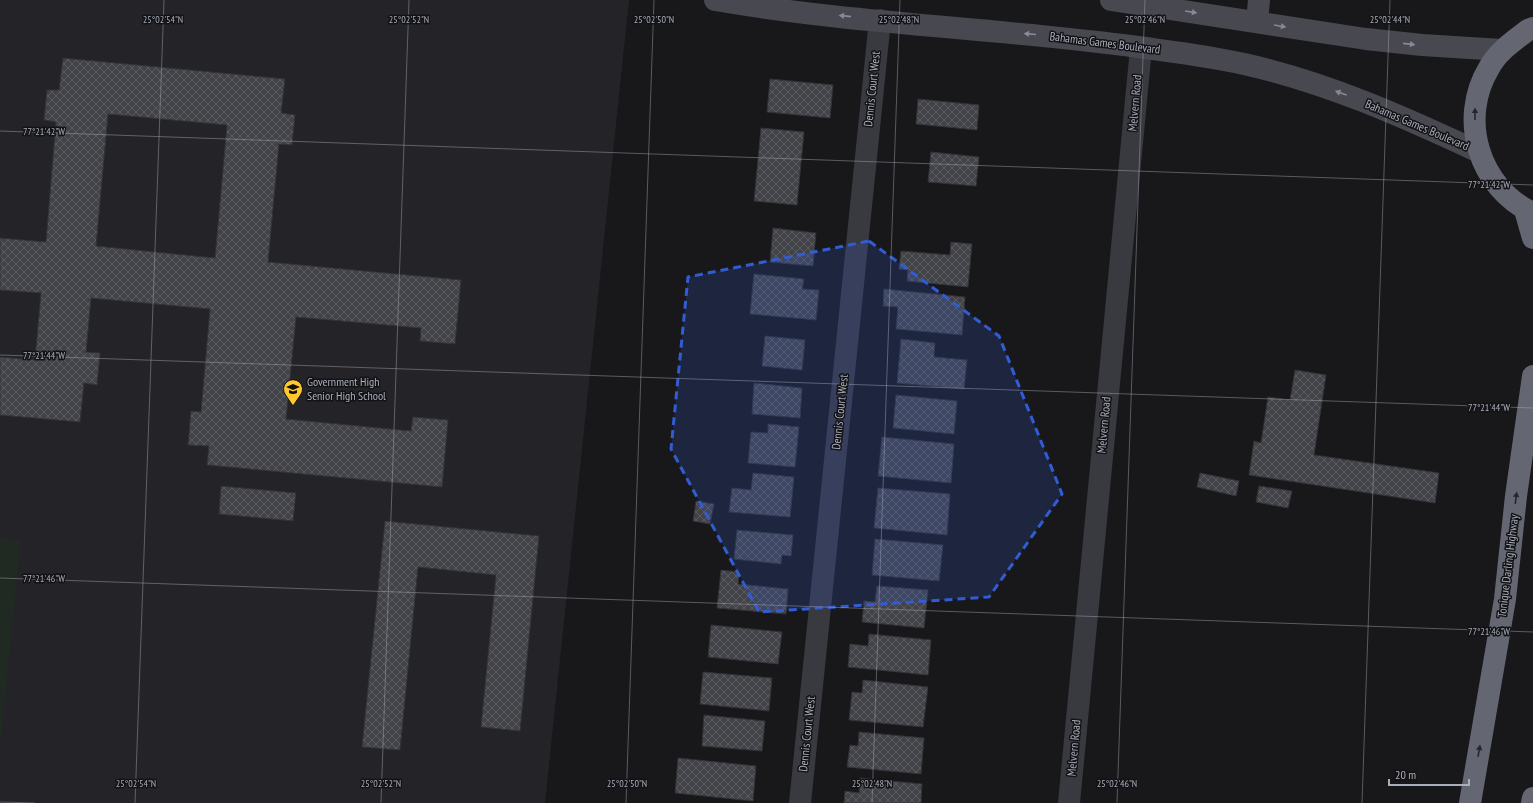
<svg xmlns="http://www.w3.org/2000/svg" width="1533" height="803" font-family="'PT Sans Narrow',sans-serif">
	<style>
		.built { fill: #242428 }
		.pitch { fill: #202922 }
		.building { fill: url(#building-cross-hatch); stroke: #323237; fill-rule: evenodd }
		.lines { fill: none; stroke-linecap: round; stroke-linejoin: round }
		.street { stroke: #393940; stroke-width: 22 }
		.secondary { stroke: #474850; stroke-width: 22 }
		.highway { stroke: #646772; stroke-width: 22 }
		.oneway { fill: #878a96 }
		.oneway2 { fill: #27282d }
		.marked { fill: #325cd4; fill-opacity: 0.2; stroke: #325cd4; stroke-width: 3; stroke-dasharray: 8 5; stroke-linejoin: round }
		.ticks { fill: none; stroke: #a9aebb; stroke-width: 1; stroke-opacity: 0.45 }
		.labels { text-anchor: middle; stroke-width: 3; stroke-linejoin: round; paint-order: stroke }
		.street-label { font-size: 12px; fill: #a9aebb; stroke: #131316 }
		.poi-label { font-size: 12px; fill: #a9aebb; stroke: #131316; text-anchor: start }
		.ticks-label { font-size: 10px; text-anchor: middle; fill: #a9aebb; stroke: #131316; stroke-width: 3; stroke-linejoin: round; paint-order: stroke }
	</style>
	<defs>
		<pattern id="building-cross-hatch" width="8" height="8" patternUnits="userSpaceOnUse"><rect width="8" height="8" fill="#424348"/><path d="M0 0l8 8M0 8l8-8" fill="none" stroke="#5a5c60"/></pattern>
	</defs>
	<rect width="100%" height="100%" fill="#18181b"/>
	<path class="built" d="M 0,0 L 629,0 L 545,803 L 0,803 Z"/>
	<path class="pitch" d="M 0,537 L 21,539 L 0,751 Z"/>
	<path class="building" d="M 63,58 L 285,79 L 281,113 L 295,115 L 292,145 L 279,144 L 268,262 L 461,280 L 455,344 L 420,341 L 421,328 L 296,317 L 286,419 L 411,431 L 413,417 L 448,420 L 442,487 L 207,465 L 209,446 L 188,445 L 191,411 L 201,412 L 210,309 L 91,298 L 86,352 L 100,353 L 97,385 L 84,383 L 80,422 L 0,415 L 0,357 L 35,360 L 41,293 L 0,290 L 0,238 L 46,242 L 56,122 L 44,120 L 47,90 L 59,90 ZM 108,114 L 227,125 L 215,258 L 96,246 Z
		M 770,79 L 833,85 L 830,118 L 767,112 Z
		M 918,99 L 979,105 L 977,130 L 916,124 Z
		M 761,128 L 804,132 L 797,205 L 754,201 Z
		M 931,152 L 979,157 L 976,186 L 928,182 Z
		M 773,228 L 816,233 L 813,266 L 770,262 Z
		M 951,242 L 972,244 L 968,287 L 907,281 L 908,270 L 899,269 L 901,251 L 950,255 Z
		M 754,274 L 804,279 L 802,289 L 819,290 L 816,320 L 750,314 Z
		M 884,289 L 965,297 L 962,335 L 896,329 L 898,307 L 883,306 Z
		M 765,336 L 805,340 L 802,370 L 762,366 Z
		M 901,339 L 935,343 L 934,357 L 967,360 L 964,389 L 897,383 Z
		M 1295,370 L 1326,375 L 1314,455 L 1439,473 L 1435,503 L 1249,475 L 1254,441 L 1261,443 L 1268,397 L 1290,400 Z
		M 754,383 L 802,388 L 800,418 L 752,414 Z
		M 896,395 L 957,401 L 954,434 L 893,428 Z
		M 768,424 L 799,427 L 795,467 L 748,463 L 751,432 L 768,433 Z
		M 882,437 L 954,444 L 951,483 L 878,476 Z
		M 753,473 L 794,477 L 790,517 L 729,512 L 732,488 L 751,490 Z
		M 1200,473 L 1239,481 L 1236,496 L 1197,487 Z
		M 221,486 L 296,493 L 293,521 L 219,514 Z
		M 1259,486 L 1292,491 L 1288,508 L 1256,502 Z
		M 878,488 L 950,494 L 947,535 L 874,528 Z
		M 696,501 L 714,504 L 710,524 L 693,521 Z
		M 385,521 L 539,536 L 520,731 L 481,727 L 496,575 L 418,567 L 400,750 L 362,747 Z
		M 737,530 L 793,535 L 791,556 L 782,555 L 781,564 L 734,559 Z
		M 875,539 L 943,545 L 939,581 L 872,575 Z
		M 721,570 L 739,572 L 738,584 L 788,589 L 786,614 L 717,608 Z
		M 877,586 L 928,590 L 924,628 L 862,622 L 864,601 L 875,602 Z
		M 711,625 L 782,632 L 778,664 L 708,657 Z
		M 869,634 L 931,640 L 928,675 L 848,667 L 850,644 L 868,646 Z
		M 703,672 L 772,678 L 769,711 L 700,704 Z
		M 863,680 L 928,687 L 923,727 L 849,720 L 852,692 L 862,693 Z
		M 704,715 L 765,721 L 762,751 L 702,746 Z
		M 859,732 L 924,738 L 921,774 L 847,767 L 850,745 L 858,746 Z
		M 678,758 L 756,766 L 753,801 L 675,793 Z
		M 860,778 L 922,784 L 921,803 L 844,803 L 845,791 L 859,793 Z"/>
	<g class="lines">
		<path class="street" d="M 800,803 L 880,20
			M 1069,803 L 1141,48"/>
		<path class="secondary" d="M 715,0 C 855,24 998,28 1138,47 C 1174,52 1209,56 1244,64 C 1326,82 1404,117 1479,152
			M 1111,0 L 1366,39 L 1422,45 L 1502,50
			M 1257,22 L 1259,0"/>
		<path class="highway" d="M 1533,28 L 1528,30 C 1514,41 1498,51 1489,68 C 1458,119 1479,188 1533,213
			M 1525,210 L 1533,238
			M 1470,803 L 1505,599 L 1516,496 L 1533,376
			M 1532,803 L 1533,798"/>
	</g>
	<defs><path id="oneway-solid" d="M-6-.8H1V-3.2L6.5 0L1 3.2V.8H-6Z"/></defs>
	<g class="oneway">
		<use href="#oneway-solid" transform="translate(1191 12) rotate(9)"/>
		<use href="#oneway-solid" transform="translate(845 16) rotate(-174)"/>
		<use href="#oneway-solid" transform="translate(1280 26) rotate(10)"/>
		<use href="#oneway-solid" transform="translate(1030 34) rotate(-175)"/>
		<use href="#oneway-solid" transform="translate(1409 44) rotate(6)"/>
		<use href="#oneway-solid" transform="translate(1341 93) rotate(-160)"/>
	</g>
	<g class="oneway2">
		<use href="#oneway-solid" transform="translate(1475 114) rotate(-90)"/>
		<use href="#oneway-solid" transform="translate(1516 498) rotate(-83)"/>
		<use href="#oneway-solid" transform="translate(1479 751) rotate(-80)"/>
	</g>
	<path class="marked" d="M 869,241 L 999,336 L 1062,494 L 989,597 L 759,612 L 671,449 L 688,277 Z"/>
	<path class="ticks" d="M 0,131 L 1533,185M 0,355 L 1533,408M 0,578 L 1533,632M 0,802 L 35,803M 135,803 L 164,0M 381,803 L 409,0M 626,803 L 654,0M 872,803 L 900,0M 1117,803 L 1145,0M 1362,803 L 1390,0"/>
	<defs>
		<g id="school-pin" transform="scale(1)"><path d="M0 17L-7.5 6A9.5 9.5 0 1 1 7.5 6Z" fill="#ffc82c" stroke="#131316"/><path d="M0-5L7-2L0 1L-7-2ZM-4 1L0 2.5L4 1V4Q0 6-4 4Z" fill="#111"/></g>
	</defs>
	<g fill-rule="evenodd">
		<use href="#school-pin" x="293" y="389"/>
	</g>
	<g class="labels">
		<g class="street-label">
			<text transform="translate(1105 43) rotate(7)" y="4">Bahamas Games Boulevard</text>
			<text transform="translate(872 89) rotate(-84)" y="4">Dennis Court West</text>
			<text transform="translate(1135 103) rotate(-85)" y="4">Melvern Road</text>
			<text transform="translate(1417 125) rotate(23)" y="4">Bahamas Games Boulevard</text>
			<text transform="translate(840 412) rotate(-84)" y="4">Dennis Court West</text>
			<text transform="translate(1104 425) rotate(-85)" y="4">Melvern Road</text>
			<text transform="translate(1508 566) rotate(-83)" y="4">Tonique Darling Highway</text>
			<text transform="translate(807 734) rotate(-84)" y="4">Dennis Court West</text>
			<text transform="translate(1074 748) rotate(-85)" y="4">Melvern Road</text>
		</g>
		<g class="poi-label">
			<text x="307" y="386">Government High<tspan x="307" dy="14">Senior High School</tspan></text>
		</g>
	</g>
	<g class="ticks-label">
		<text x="163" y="23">25°02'54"N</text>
		<text x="409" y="23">25°02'52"N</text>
		<text x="654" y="23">25°02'50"N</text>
		<text x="899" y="23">25°02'48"N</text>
		<text x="1145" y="23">25°02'46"N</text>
		<text x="1390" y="23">25°02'44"N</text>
		<text x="44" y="135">77°21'42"W</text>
		<text x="1489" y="188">77°21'42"W</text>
		<text x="44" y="359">77°21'44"W</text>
		<text x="1489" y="411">77°21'44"W</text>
		<text x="44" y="582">77°21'46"W</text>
		<text x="1489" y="635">77°21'46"W</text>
		<text x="136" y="787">25°02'54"N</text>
		<text x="381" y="787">25°02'52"N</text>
		<text x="627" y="787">25°02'50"N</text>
		<text x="872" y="787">25°02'48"N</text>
		<text x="1117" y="787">25°02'46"N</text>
	</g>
	<path d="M1389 779v6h80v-6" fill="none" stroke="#a9aebb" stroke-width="2"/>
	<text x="1395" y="779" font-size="12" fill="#a9aebb" stroke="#131316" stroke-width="3" paint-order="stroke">20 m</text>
</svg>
